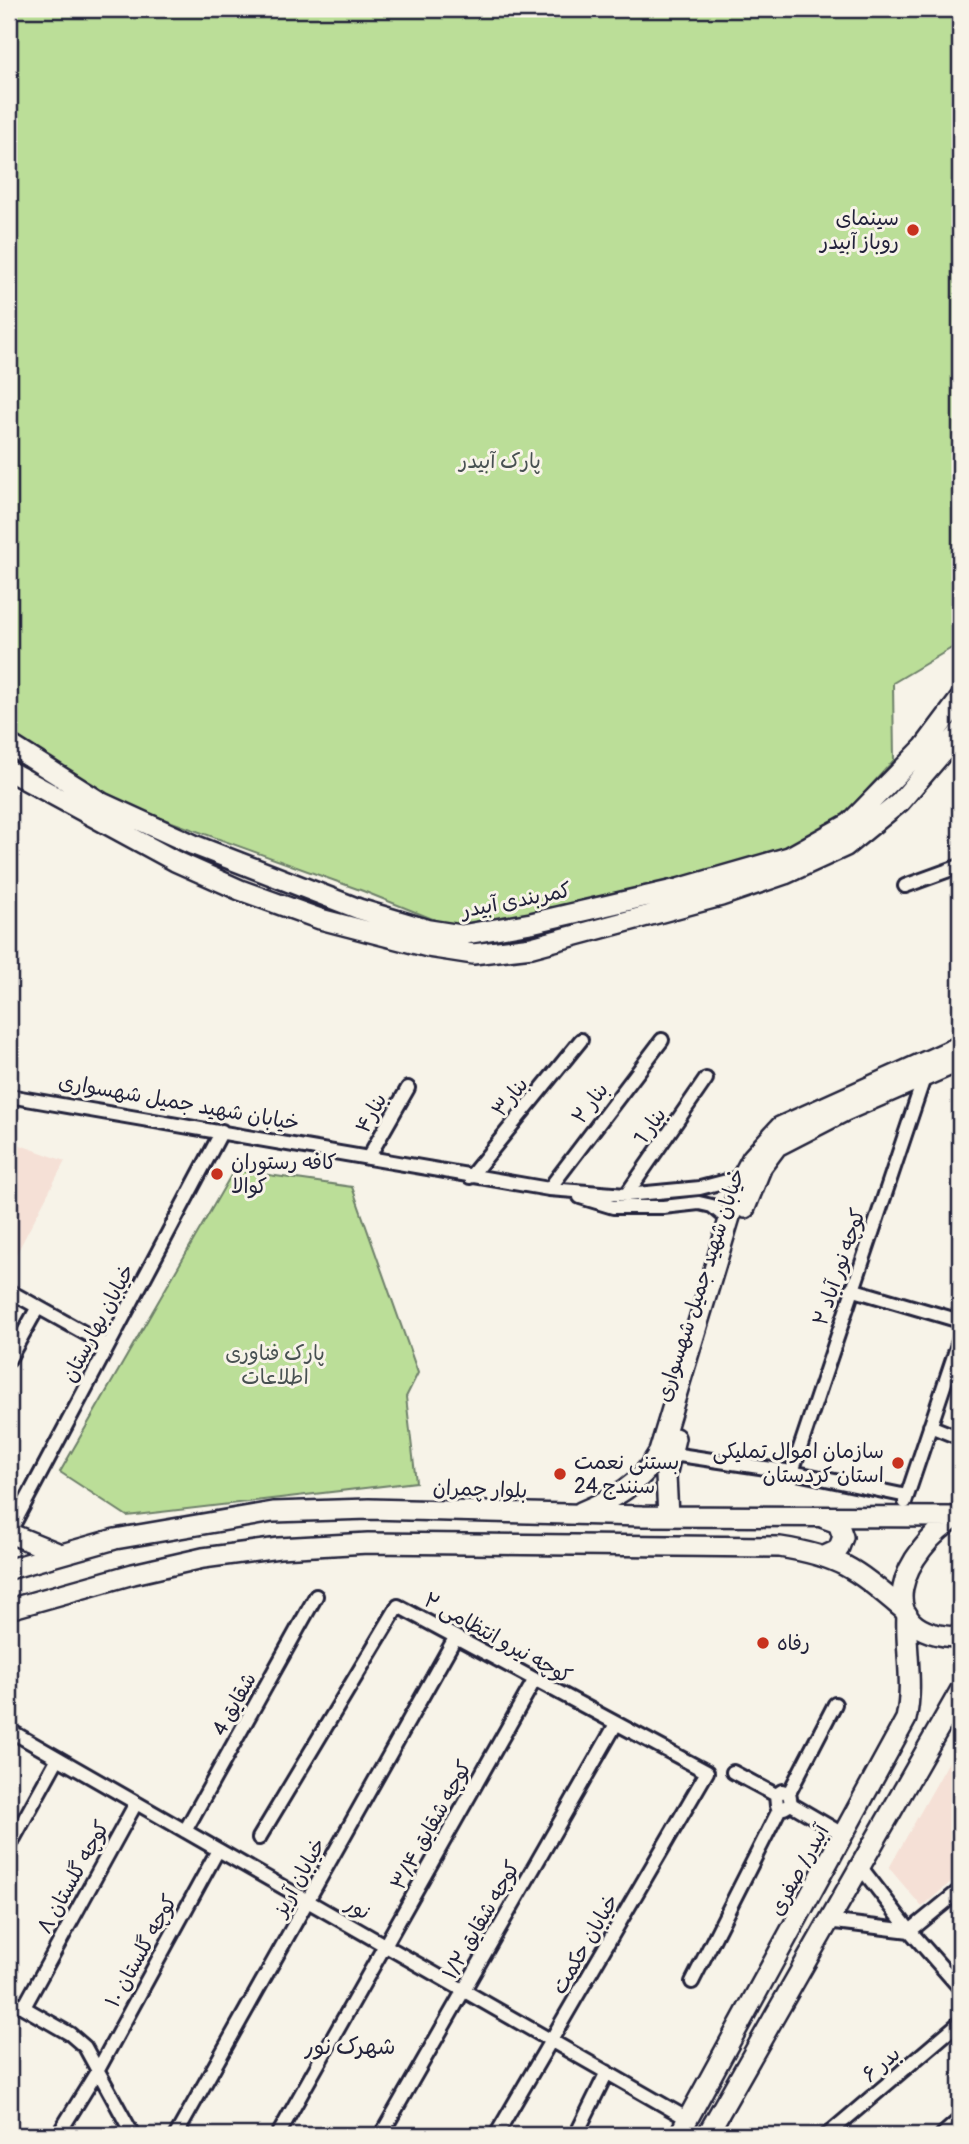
<svg xmlns="http://www.w3.org/2000/svg" width="969" height="2144" font-family="Pangolin,'Playpen Sans Arabic',sans-serif">
	<style>
		.built { fill: #f5e0d6 }
		.green { fill: #bbde98; stroke: #6e806a; stroke-width: 2 }
		.lines { fill: none; stroke-linecap: round; stroke-linejoin: round }
		.street-casing { stroke: #22223b; stroke-width: 18 }
		.secondary-casing { stroke: #22223b; stroke-width: 24 }
		.street { stroke: #f7f3e8; stroke-width: 12 }
		.secondary { stroke: #f7f3e8; stroke-width: 19 }
		.poi-dot { fill: #c8321e; stroke: #f7f3e8; stroke-width: 2.5 }
		.labels { text-anchor: middle; stroke-width: 6; stroke-linejoin: round; paint-order: stroke }
		.poi-label { font-size: 21px; fill: #22223b; stroke: #f7f3e8; text-anchor: start }
		.park-label { font-size: 21px; fill: #485152; stroke: #f7f3e8 }
		.street-label { font-size: 21px; fill: #22223b; stroke: #f7f3e8 }
		.neighbourhood-label { font-size: 23px; fill: #22223b; stroke: #f7f3e8 }
	</style>
	<rect width="100%" height="100%" fill="#f7f3e8"/>
	<filter id="ink" filterUnits="userSpaceOnUse"><feTurbulence type="fractalNoise" baseFrequency=".0143" numOctaves="2"/><feDisplacementMap in="SourceGraphic" scale="14" xChannelSelector="R" yChannelSelector="G"/><feConvolveMatrix kernelMatrix="1 2 1 2 8 2 1 2 1" color-interpolation-filters="sRGB"/></filter>
	<g filter="url(#ink)">
		<path class="built" d="M 9,1141 L 65,1161 L 9,1268 Z
			M 960,1742 L 960,1874 L 922,1907 L 889,1868 Z"/>
		<path class="green" d="M 9,9 L 960,9 L 960,643 L 893,683 L 894,760 L 818,844 L 603,903 L 460,930 L 363,891 L 86,791 L 9,733 Z
			M 234,1170 L 352,1187 L 418,1373 L 406,1397 L 416,1482 L 127,1516 L 60,1472 Z"/>
		<g class="lines">
			<g class="street-casing">
				<path id="street" d="M 905,886 L 960,866
					M 9,1096 L 549,1189 L 626,1195 L 700,1188 L 742,1177
					M 368,1158 L 408,1088
					M 470,1177 L 581,1040
					M 549,1189 L 662,1040
					M 626,1195 L 706,1079
					M 580,1197 L 613,1207 L 663,1207 L 699,1203 L 712,1206 L 729,1220
					M 851,1289 L 960,1321
					M 9,1291 L 108,1346
					M 9,1359 L 38,1307
					M 930,1426 L 960,1438
					M 666,1453 L 792,1472 L 907,1496
					M 792,1472 L 925,1075
					M 905,1502 L 960,1338
					M 9,1533 L 222,1131
					M 9,1730 L 688,2119
					M 733,1772 L 776,1795 L 782,1791 L 789,1793 L 791,1804 L 784,1808 L 777,1806 L 776,1795
					M 789,1793 L 835,1704
					M 791,1804 L 844,1835
					M 185,1831 L 316,1596
					M 259,1838 L 398,1606 L 707,1772 L 496,2135
					M 9,1847 L 58,1758
					M 859,1865 L 910,1931 L 960,1988
					M 827,1921 L 910,1931
					M 910,1931 L 960,1890
					M 692,1982 L 780,1808
					M 9,1999 L 70,2034 L 85,2047 L 133,2135
					M 24,2007 L 136,1803
					M 58,2135 L 98,2070 L 218,1850
					M 176,2135 L 455,1638
					M 278,2135 L 534,1681
					M 381,2135 L 616,1724
					M 576,2135 L 607,2072
					M 827,2135 L 960,2022
					M 942,2135 L 960,2119"/>
			</g>
			<g class="secondary-casing">
				<path id="secondary" d="M 9,744 L 102,803 L 194,845 L 359,909 L 429,930 L 461,935 L 531,923 L 678,889 L 789,857 L 850,823 L 924,747 L 960,699
					M 9,771 L 175,861 L 240,890 L 320,919 L 428,947 L 473,954 L 532,947 L 721,896 L 785,874 L 846,846 L 900,802 L 960,732
					M 745,1208 L 762,1166 L 777,1146 L 845,1111 L 960,1061
					M 581,1512 C 614,1498 641,1485 659,1452 L 742,1177 L 752,1158 L 780,1127 L 960,1046
					M 668,1516 L 666,1476 L 675,1438
					M 959,1516 C 903,1549 865,1635 960,1637
					M 824,1518 L 838,1523 L 843,1537 L 838,1550 L 825,1556
					M 9,1533 L 58,1553
					M 9,1569 L 115,1539 L 273,1512 L 369,1509 L 643,1516 L 956,1517
					M 9,1609 L 133,1574 L 203,1558 L 279,1548 L 368,1543 L 780,1547 C 843,1557 856,1570 904,1610
					M 679,2135 L 906,1719 C 914,1683 905,1650 907,1614
					M 707,2135 L 960,1691"/>
			</g>
			<use href="#street" class="street"/>
			<use href="#secondary" class="secondary"/>
		</g>
	</g>
	<g class="poi-dot">
		<circle cx="913" cy="230" r="7"/>
		<circle cx="217" cy="1174" r="7"/>
		<circle cx="898" cy="1463" r="7"/>
		<circle cx="560" cy="1474" r="7"/>
		<circle cx="763" cy="1643" r="7"/>
	</g>
	<g class="labels">
		<g class="poi-label">
			<text x="899" y="225" text-anchor="end">سینمای<tspan x="899" dy="24">روباز آبیدر</tspan></text>
			<text x="231" y="1169">کافه رستوران<tspan x="231" dy="24">کوالا</tspan></text>
			<text x="884" y="1458" text-anchor="end">سازمان اموال تملیکی<tspan x="884" dy="24">استان کردستان</tspan></text>
			<text x="574" y="1469">بستنی نعمت<tspan x="574" dy="24">سنندج 24</tspan></text>
			<text x="777" y="1650">رفاه</text>
		</g>
		<g class="park-label">
			<text x="500" y="468">پارک آبیدر</text>
			<text x="275" y="1360">پارک فناوری<tspan x="275" dy="24">اطلاعات</tspan></text>
		</g>
		<g class="street-label">
			<text transform="translate(516 900) rotate(-11)" y="7">کمربندی آبیدر</text>
			<text transform="translate(510 1097) rotate(-51)" y="7">بنار۳</text>
			<text transform="translate(179 1102) rotate(10)" y="7">خیابان شهید جمیل شهسواری</text>
			<text transform="translate(590 1103) rotate(-53)" y="7">بنار ۲</text>
			<text transform="translate(371 1113) rotate(-61)" y="7">بنار۴</text>
			<text transform="translate(650 1126) rotate(-55)" y="7">بنار 1</text>
			<text transform="translate(839 1267) rotate(-71)" y="7">کوچه نور آباد ۲</text>
			<text transform="translate(700 1285) rotate(-72)" y="7">خیابان شهید جمیل شهسواری</text>
			<text transform="translate(98 1323) rotate(-62)" y="7">خیابان بهارستان</text>
			<text transform="translate(480 1489) rotate(2)" y="7">بلوار چمران</text>
			<text transform="translate(498 1638) rotate(29)" y="7">کوچه نیرو انتظامی ۲</text>
			<text transform="translate(234 1704) rotate(-61)" y="7">شقایق 4</text>
			<text transform="translate(431 1825) rotate(-61)" y="7">کوچه شقایق ۳/۴</text>
			<text transform="translate(799 1870) rotate(-61)" y="7">آبیدر/ صفری</text>
			<text transform="translate(73 1877) rotate(-61)" y="7">کوچه گلستان ۸</text>
			<text transform="translate(299 1877) rotate(-61)" y="7">خیابان آریز</text>
			<text transform="translate(358 1908) rotate(30)" y="7">نور</text>
			<text transform="translate(481 1920) rotate(-60)" y="7">کوچه شقایق ۱/۲</text>
			<text transform="translate(585 1944) rotate(-60)" y="7">خیابان حکمت</text>
			<text transform="translate(141 1951) rotate(-61)" y="7">کوچه گلستان ۱۰</text>
			<text transform="translate(881 2064) rotate(-40)" y="7">بدر ۶</text>
		</g>
		<g class="neighbourhood-label">
			<text x="350" y="2054">شهرک نور</text>
		</g>
	</g>
	<rect width="969" height="2144" fill="none" stroke="#f7f3e8" stroke-width="35"/>
	<rect x="18" y="18" width="934" height="2109" fill="none" stroke="#22223b" stroke-width="2.5" filter="url(#ink)"/>
</svg>
